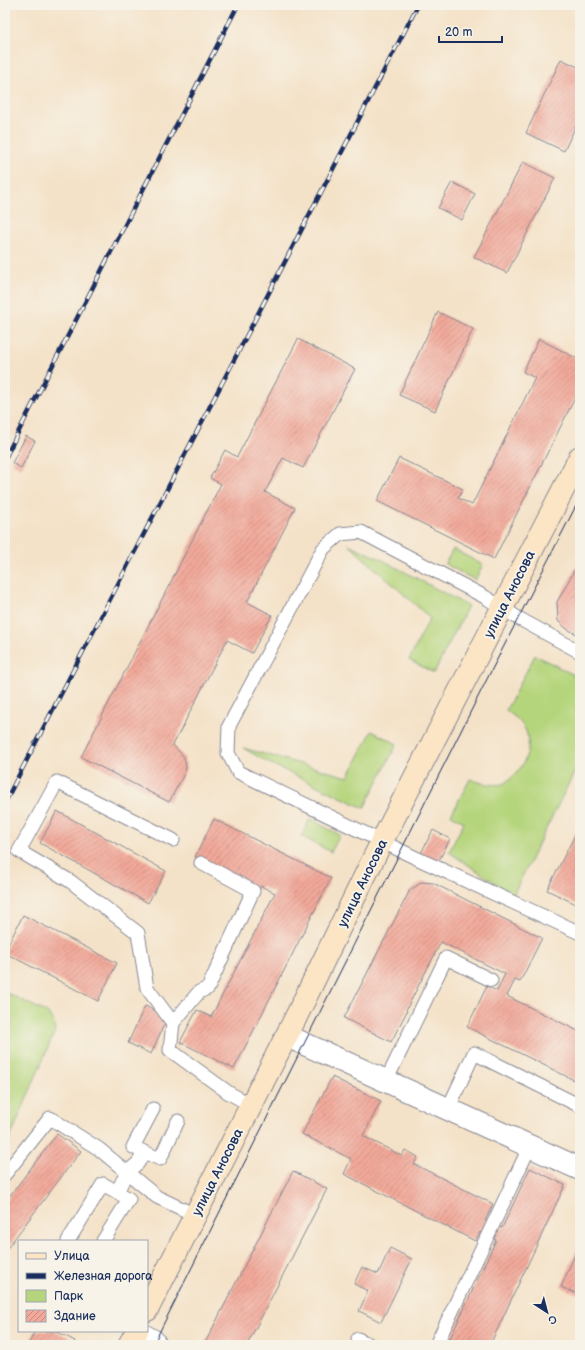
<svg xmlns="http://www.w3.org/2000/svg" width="585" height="1350" font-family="'Balsamiq Sans',sans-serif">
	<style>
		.green { fill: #b5d57c; stroke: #68826d }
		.building { fill: url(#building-hatch) }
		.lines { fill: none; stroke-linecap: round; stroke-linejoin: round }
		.service-casing { stroke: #888893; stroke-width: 15 }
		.minor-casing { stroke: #888893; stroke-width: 24 }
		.secondary-casing { stroke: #888893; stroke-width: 24 }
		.service { stroke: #fff; stroke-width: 13 }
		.minor { stroke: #fff; stroke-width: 22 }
		.secondary { stroke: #fce5c4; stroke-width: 22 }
		.tram { stroke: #1b2f5e; stroke-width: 1 }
		.rail-casing { stroke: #1b2f5e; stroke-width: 4.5 }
		.rail { stroke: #f7f3e8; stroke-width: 3; stroke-dasharray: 9; stroke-linecap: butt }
		.labels { text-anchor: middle; stroke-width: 4; stroke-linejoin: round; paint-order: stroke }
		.street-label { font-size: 14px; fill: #1b2f5e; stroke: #f7f3e8 }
	</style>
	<defs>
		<pattern id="building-hatch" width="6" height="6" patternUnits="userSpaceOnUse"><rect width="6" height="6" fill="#f2a99a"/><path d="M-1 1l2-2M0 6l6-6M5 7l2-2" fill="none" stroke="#c38a81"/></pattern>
	</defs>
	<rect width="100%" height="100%" fill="#f7f3e8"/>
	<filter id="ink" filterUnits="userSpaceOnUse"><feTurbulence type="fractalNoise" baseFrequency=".025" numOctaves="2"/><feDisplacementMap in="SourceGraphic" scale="8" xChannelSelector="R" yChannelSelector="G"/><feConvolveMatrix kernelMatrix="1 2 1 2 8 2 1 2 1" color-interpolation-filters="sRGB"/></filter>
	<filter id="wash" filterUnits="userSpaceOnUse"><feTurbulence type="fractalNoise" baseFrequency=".012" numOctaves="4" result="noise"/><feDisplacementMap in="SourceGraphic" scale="16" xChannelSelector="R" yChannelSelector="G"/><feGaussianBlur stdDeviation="0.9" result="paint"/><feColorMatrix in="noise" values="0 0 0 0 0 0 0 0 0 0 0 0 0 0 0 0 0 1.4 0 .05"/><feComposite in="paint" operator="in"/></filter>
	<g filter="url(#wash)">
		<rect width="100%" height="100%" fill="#f4e2c8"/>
		<path class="green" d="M 348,544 L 379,558 L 468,606 L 434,673 L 409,660 L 430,618 Z
			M 453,549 L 483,565 L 475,580 L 445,564 Z
			M 535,655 L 580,678 L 580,761 L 513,895 L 449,852 L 464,822 L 451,815 L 470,779 C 481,783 491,786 503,784 C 505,783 508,780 510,779 C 527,766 536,739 520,722 C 516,717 510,714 506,710 Z
			M 372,731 L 397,744 L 364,808 L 271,764 L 243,748 L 348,777 Z
			M 310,819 L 340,835 L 331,852 L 301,836 Z
			M 5,992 L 46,1012 L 53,1020 L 55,1031 L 5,1150 Z"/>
		<g id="blocks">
			<path class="building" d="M 561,59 L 580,68 L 580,117 L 564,151 L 526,133 Z
				M 523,162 L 555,178 L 507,273 L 474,257 Z
				M 452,182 L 475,194 L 462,220 L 438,208 Z
				M 438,312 L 473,329 L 435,411 L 399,395 Z
				M 298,339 L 355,369 L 303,468 L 283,458 L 265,492 L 295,508 L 247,602 L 272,615 L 252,653 L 227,640 L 173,745 L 184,757 L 186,767 L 185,772 L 169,802 L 81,757 L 221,484 L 210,478 L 225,450 L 237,457 Z
				M 539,339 L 580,360 L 580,388 L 494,559 L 377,501 L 399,458 L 463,489 L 458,498 L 472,505 L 535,378 L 523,372 Z
				M 26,436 L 35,441 L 21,468 L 12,463 Z
				M 580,560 L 580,636 L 567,629 L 558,621 L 557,602 Z
				M 57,811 L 166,871 L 148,903 L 40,843 Z
				M 214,819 L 331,878 L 234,1069 L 180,1042 L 197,1010 L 211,1017 L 275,893 L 261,886 L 259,890 L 195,857 Z
				M 580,825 L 580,906 L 547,890 Z
				M 433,830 L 450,839 L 437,864 L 420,855 Z
				M 422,882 L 433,883 L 542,938 L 520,982 L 515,980 L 507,996 L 580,1032 L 580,1083 L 467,1027 L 487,986 L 497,991 L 505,974 L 441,942 L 406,1010 L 407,1011 L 391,1042 L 344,1018 L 410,890 Z
				M 23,915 L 117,963 L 98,1001 L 5,953 L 5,951 Z
				M 145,1006 L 168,1016 L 151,1054 L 128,1043 Z
				M 332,1077 L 381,1101 L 363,1136 L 402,1156 L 405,1150 L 411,1153 L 418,1157 L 414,1164 L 493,1204 L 485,1221 L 502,1228 L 530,1168 L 565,1185 L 490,1345 L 447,1345 L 496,1240 L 480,1232 L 475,1241 L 344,1174 L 351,1159 L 302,1134 Z
				M 57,1134 L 81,1151 L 5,1251 L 5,1202 Z
				M 293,1171 L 327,1189 L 247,1345 L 204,1345 Z
				M 580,1243 L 580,1295 L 561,1287 Z
				M 390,1248 L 412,1259 L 381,1322 L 359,1311 L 368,1291 L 354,1284 L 362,1267 L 378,1274 Z
				M 35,1331 L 56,1331 L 75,1341 L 73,1345 L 28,1345 Z"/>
		</g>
	</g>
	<g filter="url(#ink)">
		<use href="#blocks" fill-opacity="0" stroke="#888893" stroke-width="1"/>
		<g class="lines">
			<g class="service-casing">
				<path id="service" d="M 580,652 L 518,618 L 485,597 L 361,532 L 340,534 L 323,549 L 229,726 L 228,753 L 238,772 L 414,857 L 580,933
					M 173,840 L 57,782 L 19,851 L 70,881 L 138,933 L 147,988 L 173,1023 L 170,1050 L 229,1093 L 251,1105
					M 173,1023 L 199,992 L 208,988 L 253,891 L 201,863
					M 386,1081 L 446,958 L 491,980
					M 448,1109 L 474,1053 L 580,1106
					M 144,1152 L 160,1159 L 178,1121
					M 5,1174 L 50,1118 L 99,1149 L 157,1197 L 195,1215
					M 117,1192 L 127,1172 L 138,1163 L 144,1152 L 133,1147 L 153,1109
					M 68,1241 L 103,1184 L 129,1199 L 103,1241
					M 145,1331 L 156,1337 L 161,1345
					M 358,1339 L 370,1345
					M 436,1345 L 530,1146"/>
			</g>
			<g class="minor-casing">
				<path id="minor" d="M 287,1036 L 580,1169"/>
			</g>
			<g class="secondary-casing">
				<path id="secondary" d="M 147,1310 L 296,1017 L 382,841 L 580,457
					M 129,1345 L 137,1331"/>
			</g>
			<use href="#service" class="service"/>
			<use href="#minor" class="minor"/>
			<use href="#secondary" class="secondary"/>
			<path class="tram" d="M 153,1345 L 485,683 L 580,498"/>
			<g class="rail-casing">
				<path id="rail" d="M 5,458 L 238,5
					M 5,802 L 418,5"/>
			</g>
			<use href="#rail" class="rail"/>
		</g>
	</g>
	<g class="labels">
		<g class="street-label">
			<text transform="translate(509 594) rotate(-63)" y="5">улица Аносова</text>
			<text transform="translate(362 883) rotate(-64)" y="5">улица Аносова</text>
			<text transform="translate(217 1172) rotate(-63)" y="5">улица Аносова</text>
		</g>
	</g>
	<rect width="585" height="1350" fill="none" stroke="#f7f3e8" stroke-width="20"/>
	<rect x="18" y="1240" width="130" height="92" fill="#f7f3e8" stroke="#9fa5b1"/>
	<rect x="26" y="1253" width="20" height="6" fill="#fce5c4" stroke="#9fa5b1"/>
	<text x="54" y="1260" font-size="12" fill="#1b2f5e">Улица</text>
	<rect x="26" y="1273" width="20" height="6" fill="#1b2f5e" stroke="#9fa5b1"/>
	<text x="54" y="1280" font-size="12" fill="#1b2f5e">Железная дорога</text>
	<rect x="26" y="1290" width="20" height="12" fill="#b5d57c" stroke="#9fa5b1"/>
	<text x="54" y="1300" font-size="12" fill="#1b2f5e">Парк</text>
	<rect x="26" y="1310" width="20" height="12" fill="url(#building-hatch)" stroke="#9fa5b1"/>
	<text x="54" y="1320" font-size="12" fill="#1b2f5e">Здание</text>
	<g transform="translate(547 1312) rotate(144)" stroke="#f7f3e8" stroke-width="3" paint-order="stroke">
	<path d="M0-3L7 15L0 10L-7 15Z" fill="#1b2f5e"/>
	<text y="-6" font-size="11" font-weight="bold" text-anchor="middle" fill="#1b2f5e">С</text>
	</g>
	<path d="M439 36v6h63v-6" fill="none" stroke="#1b2f5e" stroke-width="2"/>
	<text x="445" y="36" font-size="12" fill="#1b2f5e" stroke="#f7f3e8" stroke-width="3" paint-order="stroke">20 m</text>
</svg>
